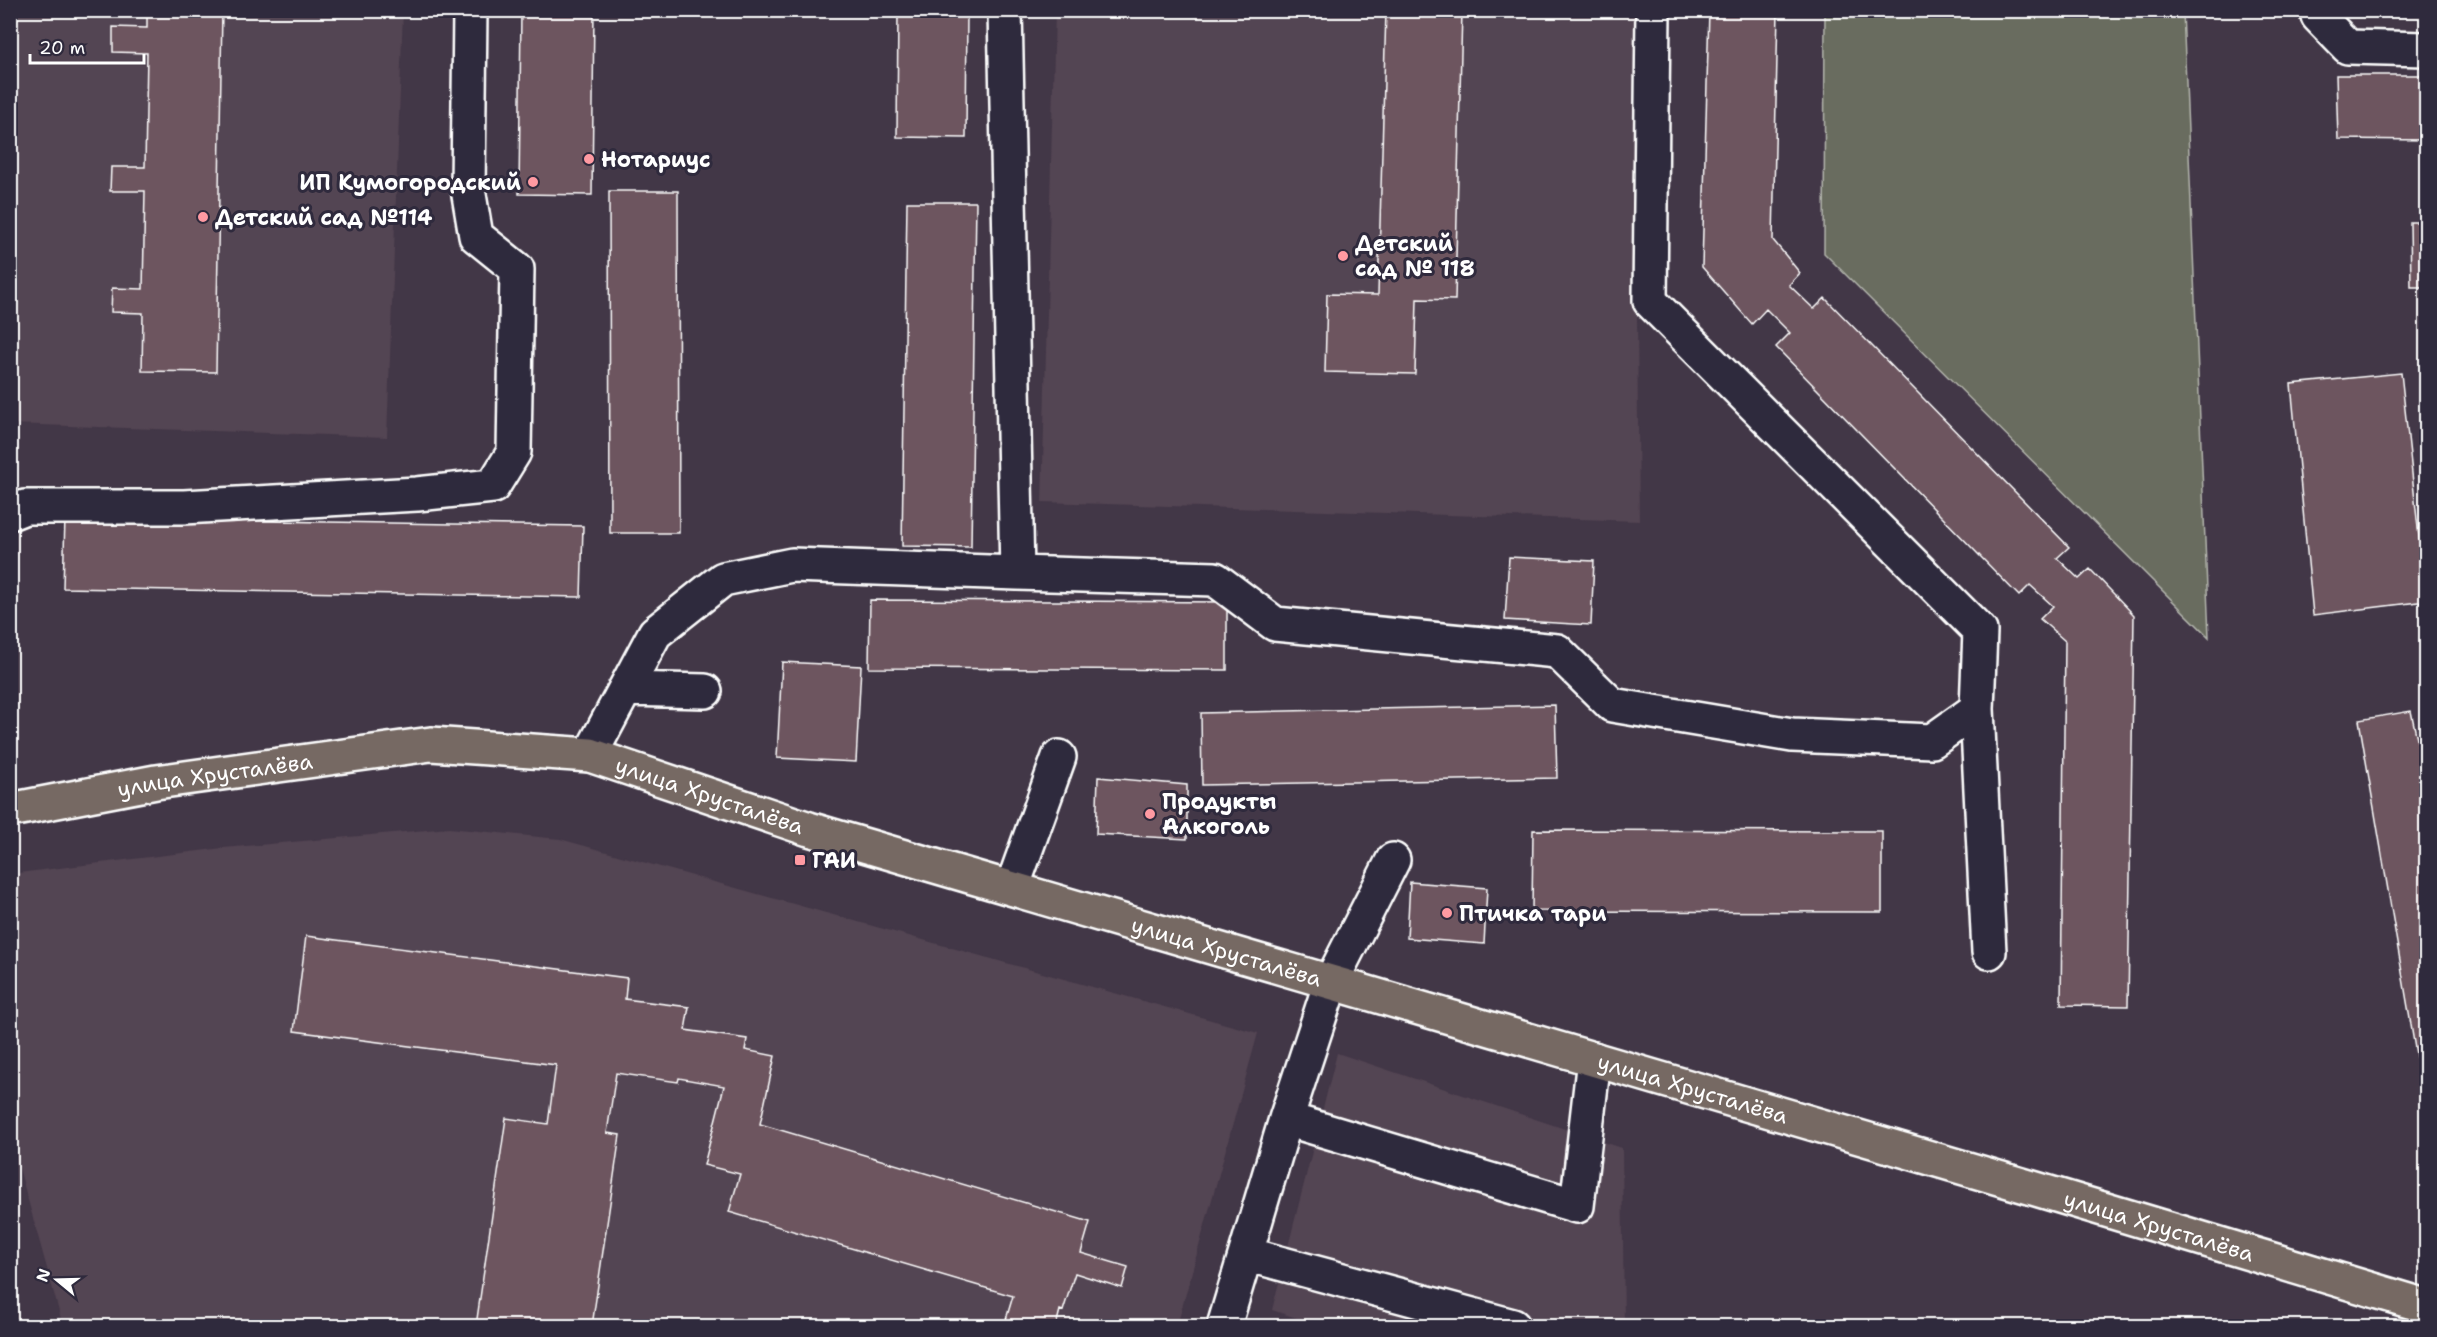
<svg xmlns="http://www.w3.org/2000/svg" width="2437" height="1337" font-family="'Shantell Sans',sans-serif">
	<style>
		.built { fill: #534452 }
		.green { fill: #696c5e; stroke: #b4b6ae; stroke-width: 1.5 }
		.building { fill: #6d555f; stroke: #fff; stroke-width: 1.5 }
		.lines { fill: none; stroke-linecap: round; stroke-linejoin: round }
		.minor-casing { stroke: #fff; stroke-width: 38 }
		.major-casing { stroke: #fff; stroke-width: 38 }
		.minor { stroke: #2f2a3d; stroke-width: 33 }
		.major { stroke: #766964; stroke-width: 33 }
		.poi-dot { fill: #ff9aa2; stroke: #2f2a3d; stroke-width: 2 }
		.labels { text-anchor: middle; stroke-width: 6; stroke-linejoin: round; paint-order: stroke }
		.poi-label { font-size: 22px; font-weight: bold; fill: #fff; stroke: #2f2a3d; text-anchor: start }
		.street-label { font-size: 22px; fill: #fff; stroke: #2f2a3d }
	</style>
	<rect width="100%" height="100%" fill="#423747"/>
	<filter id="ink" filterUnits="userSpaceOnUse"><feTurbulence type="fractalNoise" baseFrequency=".0167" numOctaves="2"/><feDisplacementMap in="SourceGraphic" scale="12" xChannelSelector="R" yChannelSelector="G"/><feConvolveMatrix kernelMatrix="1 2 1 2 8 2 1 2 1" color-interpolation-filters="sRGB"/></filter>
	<g filter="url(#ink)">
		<path class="built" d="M 11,11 L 403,11 L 387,437 L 11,424 Z
			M 1055,11 L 1634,11 L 1639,521 L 1042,502 Z
			M 449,828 L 560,839 L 1258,1033 L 1177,1326 L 63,1326 L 11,1139 L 10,874 L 223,848 Z
			M 1337,1053 L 1622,1148 L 1624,1326 L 1321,1326 L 1272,1310 Z"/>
		<path class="green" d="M 1825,11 L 2183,11 L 2209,637 L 1824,253 Z"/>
		<path class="building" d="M 147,10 L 222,10 L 216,372 L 142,371 L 143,313 L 111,312 L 112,288 L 143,289 L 145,191 L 110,191 L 111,167 L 145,167 L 147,53 L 113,52 L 113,27 L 147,28 Z
			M 521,10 L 594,10 L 592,195 L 519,194 Z
			M 898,10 L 967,10 L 966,138 L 897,137 Z
			M 1386,10 L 1462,10 L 1455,300 L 1417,299 L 1415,374 L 1325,372 L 1327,294 L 1378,295 Z
			M 1709,10 L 1778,10 L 1773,240 L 1800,273 L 1789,285 L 1814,309 L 1825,298 L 2069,547 L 2057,558 L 2079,579 L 2090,569 L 2134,615 L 2128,1006 L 2061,1005 L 2065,641 L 2040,619 L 2053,606 L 2030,585 L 2019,596 L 1776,347 L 1790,333 L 1766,309 L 1752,324 L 1702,267 Z
			M 2336,75 L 2426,75 L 2426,140 L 2338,139 Z
			M 609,191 L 678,191 L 679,533 L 610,533 Z
			M 907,202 L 976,202 L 971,547 L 902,546 Z
			M 2410,222 L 2426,222 L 2426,287 L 2411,287 Z
			M 2401,373 L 2426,601 L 2313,615 L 2291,384 Z
			M 65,518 L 583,526 L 581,597 L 63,588 Z
			M 1509,557 L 1594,561 L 1591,625 L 1505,620 Z
			M 870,600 L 1227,602 L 1227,670 L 869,668 Z
			M 782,662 L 861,666 L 856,762 L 777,758 Z
			M 1555,705 L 1557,778 L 1202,785 L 1201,713 Z
			M 2411,711 L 2426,782 L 2426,1113 L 2359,720 Z
			M 1098,777 L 1187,785 L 1187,839 L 1096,834 Z
			M 1533,830 L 1882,831 L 1882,912 L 1532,911 Z
			M 1410,882 L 1487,888 L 1484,944 L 1407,938 Z
			M 306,936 L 627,978 L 625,999 L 689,1007 L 685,1030 L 747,1039 L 745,1050 L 775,1056 L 760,1124 L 1090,1222 L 1081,1253 L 1128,1267 L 1122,1288 L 1075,1273 L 1063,1311 L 1060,1310 L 1056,1326 L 1004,1326 L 1013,1296 L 729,1212 L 740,1174 L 704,1165 L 724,1086 L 679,1078 L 678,1082 L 616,1073 L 607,1133 L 620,1135 L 592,1326 L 476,1326 L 506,1118 L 548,1124 L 556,1065 L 294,1031 Z"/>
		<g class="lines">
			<g class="minor-casing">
				<path id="minor" d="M 2318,10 L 2318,16 L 2348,47 L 2426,49
					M 10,513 L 25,507 L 184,507 L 417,494 L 493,486 L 514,452 L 517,269 L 476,236 L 468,189 L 470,10
					M 1017,573 L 1215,579 L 1275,624 L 1557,651 L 1612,705 L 1792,735 L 1932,741 L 1977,709 L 1980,631 L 1650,301 L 1653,10
					M 625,689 L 705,691
					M 1977,709 L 1989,952
					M 590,755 L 655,633 L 723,579 L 792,565 L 1017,573 L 1005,10
					M 1012,888 L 1059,757
					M 1286,1119 L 1577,1206 L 1594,1059
					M 1246,1254 L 1513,1326
					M 1224,1326 L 1286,1119 L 1331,982 L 1393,860"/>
			</g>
			<g class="major-casing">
				<g id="major">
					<path id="s1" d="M 10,810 L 156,782 L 431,744 L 590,755 L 809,829 L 2036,1189 L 2426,1306"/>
				</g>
			</g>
			<use href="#minor" class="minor"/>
			<use href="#major" class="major"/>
		</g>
	</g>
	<g class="poi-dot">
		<circle cx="589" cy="159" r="6"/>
		<circle cx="533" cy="182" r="6"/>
		<circle cx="203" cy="217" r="6"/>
		<circle cx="1343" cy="256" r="6"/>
		<circle cx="1150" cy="814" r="6"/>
		<rect x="794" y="854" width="12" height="12" rx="3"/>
		<circle cx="1447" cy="913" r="6"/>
	</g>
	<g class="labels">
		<g class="poi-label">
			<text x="601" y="167">Нотариус</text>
			<text x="521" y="190" text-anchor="end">ИП Кумогородский</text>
			<text x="215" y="225">Детский сад №114</text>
			<text x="1355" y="251">Детский<tspan x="1355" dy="25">сад № 118</tspan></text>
			<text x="1162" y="809">Продукты<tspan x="1162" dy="25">Алкоголь</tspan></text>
			<text x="812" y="868">ГАИ</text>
			<text x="1459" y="921">Птичка тари</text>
		</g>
		<g class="street-label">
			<text dy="8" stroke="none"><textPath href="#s1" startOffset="208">улица Хрусталёва</textPath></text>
			<text dy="8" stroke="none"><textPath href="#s1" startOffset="712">улица Хрусталёва</textPath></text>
			<text dy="8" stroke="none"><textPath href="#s1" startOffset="1252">улица Хрусталёва</textPath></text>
			<text dy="8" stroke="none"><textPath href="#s1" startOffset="1738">улица Хрусталёва</textPath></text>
			<text dy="8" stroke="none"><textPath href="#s1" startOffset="2224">улица Хрусталёва</textPath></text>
		</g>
	</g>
	<rect width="2437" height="1337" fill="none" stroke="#2f2a3d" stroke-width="36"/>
	<rect x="18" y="18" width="2401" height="1301" fill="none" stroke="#fff" stroke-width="2" filter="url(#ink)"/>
	<g transform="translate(57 1280) rotate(289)" stroke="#2f2a3d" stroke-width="4.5" paint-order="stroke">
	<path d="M0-4.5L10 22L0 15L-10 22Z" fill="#ffffff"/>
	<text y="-9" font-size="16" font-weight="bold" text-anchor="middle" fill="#ffffff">N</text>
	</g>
	<path d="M30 54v9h114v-9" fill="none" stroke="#ffffff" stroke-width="3"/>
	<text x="39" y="54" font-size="18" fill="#ffffff" stroke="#2f2a3d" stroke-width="4.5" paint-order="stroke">20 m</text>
</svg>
